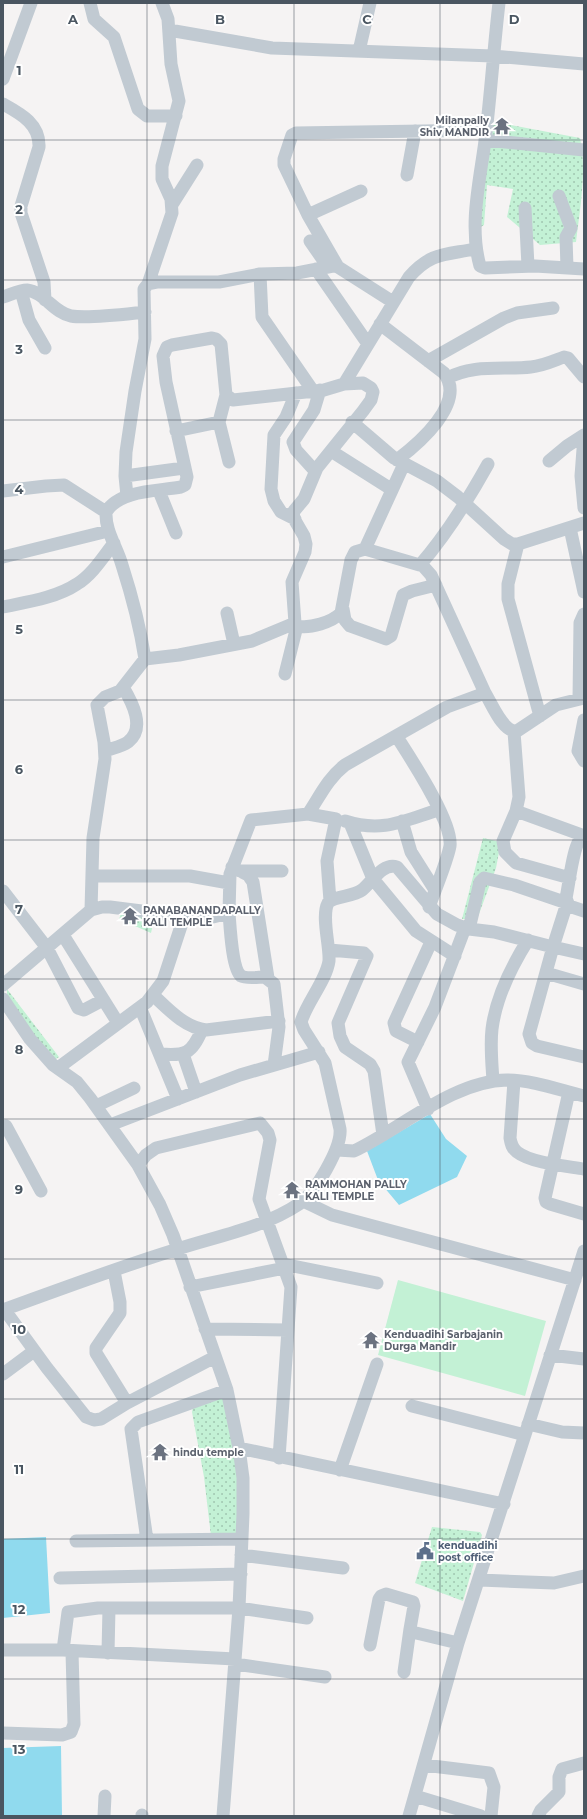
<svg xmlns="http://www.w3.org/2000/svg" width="587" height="1819" font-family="Montserrat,sans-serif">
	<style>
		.grass { fill: url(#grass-dots) }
		.garden { fill: #c3f1d5 }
		.water { fill: #90daee }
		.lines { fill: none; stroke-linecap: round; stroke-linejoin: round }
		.minor { stroke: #c1cad2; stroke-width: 13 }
		.grid { fill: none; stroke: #4a5661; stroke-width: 1; stroke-opacity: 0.55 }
		.labels { text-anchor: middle; stroke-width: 4; stroke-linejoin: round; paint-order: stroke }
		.worship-label { font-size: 10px; font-weight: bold; fill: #5b616d; stroke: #fff; text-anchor: start }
		.service-label { font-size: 10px; font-weight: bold; fill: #4e5e75; stroke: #fff; text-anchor: start }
		.grid-label { font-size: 13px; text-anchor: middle; font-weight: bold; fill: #4a5661; stroke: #fff; stroke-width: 4; stroke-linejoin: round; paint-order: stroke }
	</style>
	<defs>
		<pattern id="grass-dots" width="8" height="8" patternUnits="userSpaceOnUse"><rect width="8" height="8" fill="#c3f1d5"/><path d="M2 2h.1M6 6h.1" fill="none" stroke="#a0c6b0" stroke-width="1.8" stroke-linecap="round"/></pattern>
	</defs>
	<rect width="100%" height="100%" fill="#f5f3f3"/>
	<path class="grass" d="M 494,122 L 580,138 C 587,170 580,209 576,242 L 540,245 L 507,217 L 513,189 L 487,185 L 484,225 L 476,230 L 474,184 L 490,130 Z
		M 483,838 L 501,842 L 496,868 L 476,922 L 470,919 L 462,919 Z
		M 123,909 L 155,915 L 151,933 L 119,919 Z
		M 7,989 L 59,1057 L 53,1061 L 7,999 Z
		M 225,1395 L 236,1448 L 239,1537 L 211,1536 L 204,1477 L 192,1412 L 193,1407 Z
		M 432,1527 L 480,1532 L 482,1535 L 463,1601 L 415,1583 Z"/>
	<path class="garden" d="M 398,1280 L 546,1321 L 525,1396 L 378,1355 Z"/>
	<path class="water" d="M 430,1114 L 446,1139 L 467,1156 L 457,1177 L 399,1205 L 378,1180 L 367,1151 Z
		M 46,1537 L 50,1613 L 3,1618 L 3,1539 Z
		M 61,1746 L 62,1816 L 3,1816 L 3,1748 Z"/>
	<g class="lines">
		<path class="minor" d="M 90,3 L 94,19 L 114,37 L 138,109 L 147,116 L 176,116
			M 499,3 C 494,46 491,90 486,133 C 481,177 468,223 480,266 L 485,268 L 535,266 L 584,269
			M 169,30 L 272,48 L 493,56 L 584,64
			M 359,51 L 370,3
			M 3,79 L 31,3
			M 3,104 C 21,114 40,124 39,147 L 21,206 L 21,213 L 44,282 L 45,300
			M 485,140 L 584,150
			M 407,175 L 415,131
			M 559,196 L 571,228 L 566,237 L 567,268
			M 173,203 L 197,165
			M 525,208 L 528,266
			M 308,215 L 361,191
			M 310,241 L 328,267
			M 338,267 L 308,215 L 284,165 L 284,159 L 292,135 L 296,133 L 486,130
			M 316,269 L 368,344
			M 260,274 L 262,317 L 313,391
			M 148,284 L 172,213 L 171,199 L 162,179 L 162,166 L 179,101 L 171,64 L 168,19 L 162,3
			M 21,291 L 29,320 L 45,348
			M 3,297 C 10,295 19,290 27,290 C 44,292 54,313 71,316 C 89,319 126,314 145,312
			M 380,324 L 444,373 C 467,403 418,444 397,460
			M 428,361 L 504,318 L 517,313 L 553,308
			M 448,378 C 472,364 504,370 531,367 C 543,366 553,361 564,357 L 568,358 L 584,377
			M 344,384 L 409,277 C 431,252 445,255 475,249
			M 226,395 L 219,422 L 229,462
			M 352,422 L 394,458 L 437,481 L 458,497 L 504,539 L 512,544 L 518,544 L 584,523
			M 176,431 L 219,422
			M 584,436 L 581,476 L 584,508
			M 331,451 L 391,489
			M 549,461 L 567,446 L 584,435
			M 315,471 L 296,450 L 293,442 L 314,410 L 320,390
			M 125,476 L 184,468
			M 3,491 L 46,486 L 64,485 L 106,512
			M 159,491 L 176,533
			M 127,496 L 125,476 L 126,452 L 135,391 L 145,339 L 144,289 L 148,284 L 158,282 L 219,282 L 260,274 L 297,273 L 333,266 L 338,267 L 393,302
			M 295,519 L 281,512 L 274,501 L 271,489 L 274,435 L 286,417 L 296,393
			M 570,528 L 584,592
			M 518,544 L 508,584 L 508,599 L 540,716
			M 365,549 L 404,464
			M 3,557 L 108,531
			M 420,565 C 447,534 468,500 488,464
			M 3,607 C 27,602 56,598 77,584 C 92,575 103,557 114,543
			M 343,609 L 345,620 L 350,626 L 386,639 L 391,636 L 403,595 L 412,591 L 436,585
			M 227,613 L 234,644
			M 145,659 C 140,627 132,596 122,565 C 117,547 105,531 106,512 C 119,490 158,491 181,487 L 185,485 L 187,477 L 166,382 L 163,356 L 167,347 L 172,345 L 212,338 L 216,339 L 221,344 L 226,395 L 233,400 L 324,390 L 344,384 L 363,383 L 371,388 L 373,392 L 371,400 L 363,411 L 317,468 L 304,499 L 294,511 L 293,517 L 304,536 L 306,544 L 305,552 L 292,582 L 295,623 L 297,626 C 310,629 332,622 341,613 L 351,560 L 355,552 L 365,549 L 423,566 L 431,575 L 485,693
			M 285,674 L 297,626
			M 579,699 L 580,623 L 584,614
			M 584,720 L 578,751 L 584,761
			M 514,732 L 519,797 L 516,811 L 503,841 L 505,852 L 516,863 L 570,878
			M 397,737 C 411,759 453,822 450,846 C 447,862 435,890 429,907
			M 105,751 C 112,748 121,747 128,742 C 146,728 132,702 123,687
			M 516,811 L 582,835
			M 308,814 L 336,819 L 327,861 L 330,901
			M 345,821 C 382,833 403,821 438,810
			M 402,821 L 411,852 L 435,890
			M 350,823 L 373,879 L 416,931 L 455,956
			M 584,835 C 573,840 569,886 566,898 L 569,906 L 584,911
			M 232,867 L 248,875 L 253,882 L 268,978
			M 240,871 L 282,871
			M 92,876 L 190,876 L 229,883
			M 3,891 L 47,948 L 78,1008 L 84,1010 L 103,1000
			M 91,910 L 93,838 L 105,759 L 104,742 L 97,705 L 105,697 L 120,691 L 145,659 L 179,655 L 252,641 L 295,623
			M 229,913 L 230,874 L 251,820 L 308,814 C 320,796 328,778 345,765 L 447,707 L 485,693 C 492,704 503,733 517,731 L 556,705 L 584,698
			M 63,935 L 118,1023
			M 329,950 L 364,953 L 367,956 L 338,1023 L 340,1036 L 345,1047 L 370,1064 L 374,1071 L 383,1135
			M 584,954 L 553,947 L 529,1034 L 532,1043 L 537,1046 L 584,1057
			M 546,973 L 584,984
			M 3,985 L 91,910 L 102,907 L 110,907 L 205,919 L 229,913 C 230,925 232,969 241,976 C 246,979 259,977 265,977 L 274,984 L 279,1027 L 274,1065
			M 153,995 C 168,1009 184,1027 206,1030 L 279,1021
			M 3,999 L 30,1039 L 53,1065 L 77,1082 L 90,1098 L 138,1165 L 160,1205 L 173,1235 L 227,1390 L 239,1448 L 243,1478 L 243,1514 L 239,1608 L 223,1816
			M 140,1007 L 178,1099
			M 418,1042 L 396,1031 L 394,1023 L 431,942
			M 160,1054 C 186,1056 191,1054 202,1030
			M 183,1054 L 196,1092
			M 58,1068 L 147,1002 L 163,981 L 184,917
			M 493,1081 C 492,1064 490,1046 492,1029 C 496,997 511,967 528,940
			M 514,1081 L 510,1138 C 511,1144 512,1148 517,1152 C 531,1163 566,1166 584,1169
			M 569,1092 L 545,1198 L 546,1202 L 550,1204 L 584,1214
			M 96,1106 L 134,1088
			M 428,1109 L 408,1062 L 435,1007 L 465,928
			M 110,1125 L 240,1075 L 319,1052
			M 6,1126 L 41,1191
			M 337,1150 L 354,1151 C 402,1128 453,1081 507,1080 C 533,1080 559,1090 584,1096
			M 138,1165 L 146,1155 L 156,1148 L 260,1123 L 268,1133 L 270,1140 L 259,1199 L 291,1287 L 279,1458
			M 303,1201 L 332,1215 L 575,1280
			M 283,1264 L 377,1283
			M 114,1271 L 120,1302 L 120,1313 L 96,1348 L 96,1353 L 127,1403
			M 190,1287 L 285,1268
			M 4,1309 L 47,1368 L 86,1417 L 94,1420 L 101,1419 L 127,1403 L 215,1357
			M 3,1310 C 61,1289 119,1267 178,1249 C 218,1236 263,1228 299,1204 C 315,1193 342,1148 340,1129 L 325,1063 L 304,1030 L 301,1022 C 307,1002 326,981 329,961 C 330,945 321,916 328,903 C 333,896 353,897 362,890 C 372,882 383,862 397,867 L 437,914 L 457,925 L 469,929 L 494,932 L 553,947 L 567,903 L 514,885 L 484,878 L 480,882 L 469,929
			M 205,1329 L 288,1330
			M 550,1355 L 584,1359
			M 3,1374 L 34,1351
			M 412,1406 L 525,1435
			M 528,1424 L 562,1432 L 584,1433
			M 239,1448 L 504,1504
			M 340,1470 L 377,1364
			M 147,1540 L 131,1429 L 138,1422 L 227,1390
			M 76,1541 L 242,1539
			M 241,1555 L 343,1568
			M 60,1578 L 241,1574
			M 480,1580 L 554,1583 L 584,1576
			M 370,1645 L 379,1599 L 381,1596 L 386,1594 L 413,1602 L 414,1606 L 410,1629 L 412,1632 L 458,1643
			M 3,1650 L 63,1650 L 235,1659
			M 63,1650 L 68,1612 L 98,1608 L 239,1608 L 307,1618
			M 108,1653 L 109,1608
			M 235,1664 L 325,1677
			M 404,1672 L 410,1629
			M 3,1733 L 62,1735 L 71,1732 L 74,1724 L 72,1652
			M 424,1765 L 489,1773 L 494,1787 L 491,1816
			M 415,1796 L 481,1816
			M 104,1816 L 105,1796
			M 142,1816 L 142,1815
			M 409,1816 L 458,1643 L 584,1251
			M 538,1816 L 541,1810 L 559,1792 L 559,1777 L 562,1769 L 584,1763"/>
	</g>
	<path class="grid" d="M 147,3 L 147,1816M 294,3 L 294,1816M 440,3 L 440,1816M 3,140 L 584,140M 3,280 L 584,280M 3,420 L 584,420M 3,560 L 584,560M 3,700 L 584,700M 3,840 L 584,840M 3,979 L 584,979M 3,1119 L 584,1119M 3,1259 L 584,1259M 3,1399 L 584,1399M 3,1539 L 584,1539M 3,1679 L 584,1679"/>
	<defs>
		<g id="temple-bare" transform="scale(1.38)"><path d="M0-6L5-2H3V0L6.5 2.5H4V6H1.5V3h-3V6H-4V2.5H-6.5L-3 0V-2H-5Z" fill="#6b7280" stroke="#fff" stroke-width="2.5" paint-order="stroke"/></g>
		<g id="civic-bare" transform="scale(1.38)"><path d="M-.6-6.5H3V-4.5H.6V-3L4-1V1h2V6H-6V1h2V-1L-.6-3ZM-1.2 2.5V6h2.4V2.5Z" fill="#5c6f8a" stroke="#fff" stroke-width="2.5" paint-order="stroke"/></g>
	</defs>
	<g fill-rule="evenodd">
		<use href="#temple-bare" x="502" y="126"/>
		<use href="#temple-bare" x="130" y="916"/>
		<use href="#temple-bare" x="292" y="1190"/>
		<use href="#temple-bare" x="371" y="1340"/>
		<use href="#temple-bare" x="160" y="1452"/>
		<use href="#civic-bare" x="425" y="1551"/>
	</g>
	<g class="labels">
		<g class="worship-label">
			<text x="489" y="124" text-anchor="end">Milanpally<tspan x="489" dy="12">Shiv MANDIR</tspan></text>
			<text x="143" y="914">PANABANANDAPALLY<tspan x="143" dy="12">KALI TEMPLE</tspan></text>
			<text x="305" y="1188">RAMMOHAN PALLY<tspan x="305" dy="12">KALI TEMPLE</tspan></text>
			<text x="384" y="1338">Kenduadihi Sarbajanin<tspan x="384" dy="12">Durga Mandir</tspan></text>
			<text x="173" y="1456">hindu temple</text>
		</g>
		<g class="service-label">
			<text x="438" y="1549">kenduadihi<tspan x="438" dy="12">post office</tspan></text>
		</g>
	</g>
	<g class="grid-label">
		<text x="73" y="24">A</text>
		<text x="220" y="24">B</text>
		<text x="367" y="24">C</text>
		<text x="514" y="24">D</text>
		<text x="19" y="75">1</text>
		<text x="19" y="214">2</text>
		<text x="19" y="354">3</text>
		<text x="19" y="494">4</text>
		<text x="19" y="634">5</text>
		<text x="19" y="774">6</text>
		<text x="19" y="914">7</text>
		<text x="19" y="1054">8</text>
		<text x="19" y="1194">9</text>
		<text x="19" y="1334">10</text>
		<text x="19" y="1474">11</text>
		<text x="19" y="1614">12</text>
		<text x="19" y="1754">13</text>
	</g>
	<rect width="587" height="1819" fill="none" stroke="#4a5661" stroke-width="8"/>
</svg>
